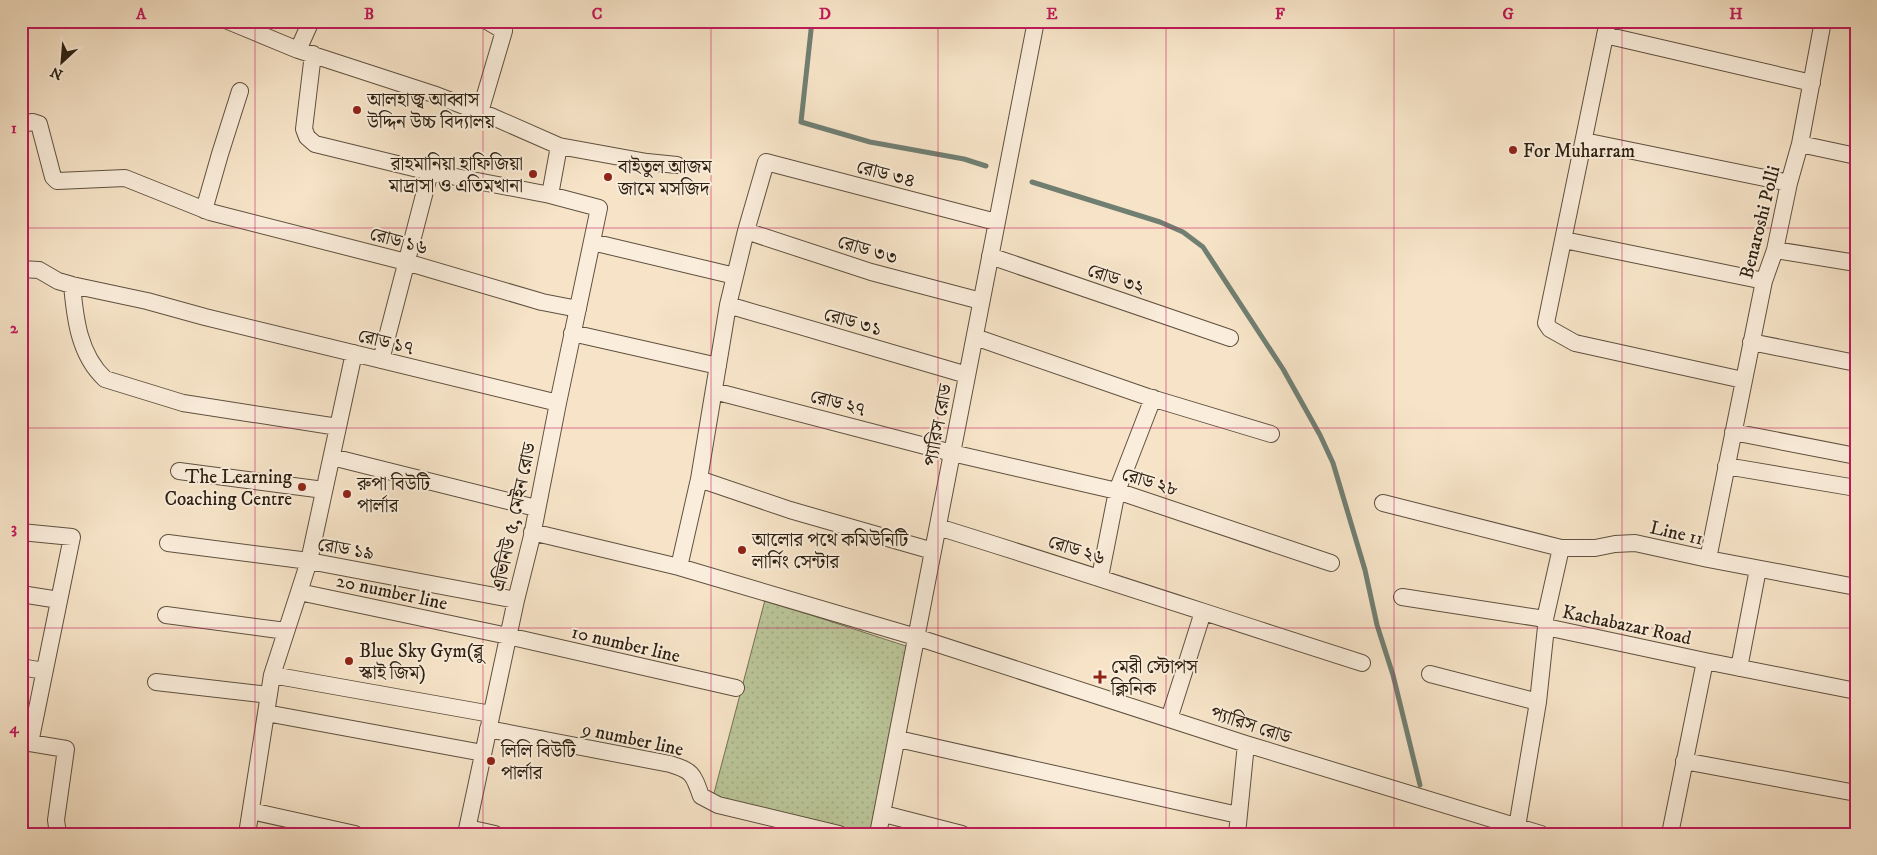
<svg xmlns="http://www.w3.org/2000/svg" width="1877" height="855" font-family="'IM FELL DW Pica','Noto Serif Bengali',serif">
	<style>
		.grass { fill: url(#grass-dots); stroke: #737254 }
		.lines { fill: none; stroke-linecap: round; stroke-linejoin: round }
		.stream { stroke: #707f72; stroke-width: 5 }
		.minor-casing { stroke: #5f513f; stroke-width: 18 }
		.minor { stroke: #faeddb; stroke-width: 16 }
		.grid { fill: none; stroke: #c2185b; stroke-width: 1; stroke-opacity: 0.55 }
		.poi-dot { fill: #8f2418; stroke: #faeddb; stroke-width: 2 }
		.labels { text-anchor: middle; stroke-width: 4; stroke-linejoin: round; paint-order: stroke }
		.poi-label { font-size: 19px; fill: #2c2011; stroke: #faeddb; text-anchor: start }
		.street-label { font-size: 19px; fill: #2c2011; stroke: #faeddb }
		.neatline { fill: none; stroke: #c2185b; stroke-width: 2 }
		.grid-label { font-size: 16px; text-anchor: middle; font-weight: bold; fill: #c2185b }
	</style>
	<defs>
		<pattern id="grass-dots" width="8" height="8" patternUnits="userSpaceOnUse" patternTransform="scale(1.25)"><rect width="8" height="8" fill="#bac598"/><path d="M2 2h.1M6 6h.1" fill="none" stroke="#a0a982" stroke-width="1.8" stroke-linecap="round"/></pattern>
	</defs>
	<rect width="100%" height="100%" fill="#f7e4c8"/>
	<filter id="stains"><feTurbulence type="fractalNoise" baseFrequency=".004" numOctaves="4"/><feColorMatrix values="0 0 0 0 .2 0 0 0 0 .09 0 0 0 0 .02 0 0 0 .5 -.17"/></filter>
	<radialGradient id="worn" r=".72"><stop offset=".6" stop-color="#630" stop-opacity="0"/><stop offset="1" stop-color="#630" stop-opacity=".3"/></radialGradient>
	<path class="grass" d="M 765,600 L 912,648 L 872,828 L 861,833 L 713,797 Z"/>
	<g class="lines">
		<path class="stream" d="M 812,21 L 801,122 L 870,142 L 964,159 L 986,166
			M 1032,182 L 1160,222 L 1183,232 L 1203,247 L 1283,369 L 1320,435 L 1333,463 L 1365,570 L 1377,625 L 1393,675 L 1420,785"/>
		<g class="minor-casing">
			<path id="minor" d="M 228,21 L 298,50 L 433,94 L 493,117 L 559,146 L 550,195
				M 1608,21 L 1546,323 L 1550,329 L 1575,343 L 1743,380
				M 1605,35 L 1812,83
				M 298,50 L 311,21
				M 313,54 L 304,129 L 307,137 L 315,144 L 430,172 L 550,195 L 599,208 L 558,403 L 532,536 L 516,600 L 466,834
				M 480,112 L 504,31 L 487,21
				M 21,124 L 33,122 L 39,124 L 53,177 L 57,181 L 125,178 L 210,212 L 406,262 L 542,302 L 578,309
				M 1584,141 L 1789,183
				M 1800,144 L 1856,156
				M 559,146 L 647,162 L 677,165
				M 204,210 L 220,154 L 240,91
				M 746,231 L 871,272 L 981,301
				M 1564,240 L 1764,281
				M 592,242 L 735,276
				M 1775,250 L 1856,263
				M 990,256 L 1230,338
				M 21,269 L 39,270 L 58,281 L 72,285 L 147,301 L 205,317 L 558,403
				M 72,285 C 75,318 79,355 105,379 L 183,403 L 338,427
				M 728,305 L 967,375
				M 572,333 L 718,366
				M 975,337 L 1148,397 L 1271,434
				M 1751,342 L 1856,363
				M 354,353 L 309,561 L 299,592 L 508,636 L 736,688
				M 381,360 L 430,172
				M 714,391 L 952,453 L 1117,491 L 1331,563
				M 1733,432 L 1856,456
				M 332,457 L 536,508
				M 1726,466 L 1856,488
				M 179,471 L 324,490
				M 699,479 L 790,510 L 933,551
				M 1383,503 L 1561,548
				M 938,527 C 1080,571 1221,618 1362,663
				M 21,532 L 72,537 L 30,743 L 66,749 L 56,820 L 58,834
				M 532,532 L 679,567 L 916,637 L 1246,744 L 1541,834
				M 168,543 L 309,561 L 516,600
				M 1708,559 L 1764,281 L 1775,250 L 1789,183 L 1800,144 L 1823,21
				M 679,567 L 699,479 L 728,305 L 746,231 L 766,162 L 996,222
				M 1100,577 L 1117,491 L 1153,398
				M 21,594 L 59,600
				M 1402,597 L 1545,619 L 1546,627 L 1705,661 L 1670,834
				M 166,615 L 286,631
				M 1545,619 L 1561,548 L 1595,548 L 1615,544 L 1635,543 L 1708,559 L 1856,587
				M 1705,661 L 1856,691
				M 21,667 L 44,671
				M 1739,668 L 1758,569
				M 1430,674 L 1538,702
				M 272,675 L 491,714
				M 156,682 L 269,695
				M 266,713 L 483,753
				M 1169,719 L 1203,612
				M 488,729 L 670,764 C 692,771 693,773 701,796 L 718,805 L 839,834
				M 898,739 L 1238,815
				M 1684,761 L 1856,793
				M 251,811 L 355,834
				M 884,814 L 962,834
				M 1517,827 L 1538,702 L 1546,627
				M 468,828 L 495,834
				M 247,834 L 272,675 L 299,592
				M 878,834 L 1036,21
				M 1237,834 L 1246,744"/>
		</g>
		<use href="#minor" class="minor"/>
	</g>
	<path class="grid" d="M 255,21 L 255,834M 483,21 L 483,834M 711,21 L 711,834M 938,21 L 938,834M 1166,21 L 1166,834M 1394,21 L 1394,834M 1622,21 L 1622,834M 21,228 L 1856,228M 21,428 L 1856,428M 21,628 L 1856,628"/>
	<g class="poi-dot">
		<circle cx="357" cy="110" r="5"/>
		<circle cx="1513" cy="150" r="5"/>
		<circle cx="533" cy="174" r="5"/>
		<circle cx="608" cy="177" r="5"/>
		<circle cx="302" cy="487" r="5"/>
		<circle cx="347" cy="494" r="5"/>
		<circle cx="742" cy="550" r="5"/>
		<circle cx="349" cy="661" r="5"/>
		<path d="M1097.5 669.5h5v5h5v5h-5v5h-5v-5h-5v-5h5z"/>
		<circle cx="491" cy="761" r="5"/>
	</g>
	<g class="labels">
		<g class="poi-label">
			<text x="367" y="106">আলহাজ্ব আব্বাস<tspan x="367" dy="22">উদ্দিন উচ্চ বিদ্যালয়</tspan></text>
			<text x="1523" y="157">For Muharram</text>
			<text x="523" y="170" text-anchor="end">রাহমানিয়া হাফিজিয়া<tspan x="523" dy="22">মাদ্রাসা ও এতিমখানা</tspan></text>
			<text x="618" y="173">বাইতুল আজম<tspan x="618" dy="22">জামে মসজিদ</tspan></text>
			<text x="292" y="483" text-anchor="end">The Learning<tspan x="292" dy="22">Coaching Centre</tspan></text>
			<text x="357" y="490">রুপা বিউটি<tspan x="357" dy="22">পার্লার</tspan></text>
			<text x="752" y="546">আলোর পথে কমিউনিটি<tspan x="752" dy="22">লার্নিং সেন্টার</tspan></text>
			<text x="359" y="657">Blue Sky Gym(ব্লু<tspan x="359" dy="22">স্কাই জিম)</tspan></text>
			<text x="1111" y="673">মেরী স্টোপস<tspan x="1111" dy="22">ক্লিনিক</tspan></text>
			<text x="501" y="757">লিলি বিউটি<tspan x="501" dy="22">পার্লার</tspan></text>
		</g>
		<g class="street-label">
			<text transform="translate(886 173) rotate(15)" y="7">রোড ৩৪</text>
			<text transform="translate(1759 222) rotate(-76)" y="7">Benaroshi Polli</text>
			<text transform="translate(399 240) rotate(15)" y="7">রোড ১৬</text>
			<text transform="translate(868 249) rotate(17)" y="7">রোড ৩৩</text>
			<text transform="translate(1116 278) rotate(19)" y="7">রোড ৩২</text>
			<text transform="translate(853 321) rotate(16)" y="7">রোড ৩১</text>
			<text transform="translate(386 341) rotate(14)" y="7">রোড ১৭</text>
			<text transform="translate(838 402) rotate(15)" y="7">রোড ২৭</text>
			<text transform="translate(937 425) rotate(-79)" y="7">প্যারিস রোড</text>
			<text transform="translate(1150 481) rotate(17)" y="7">রোড ২৮</text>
			<text transform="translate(513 517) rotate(-78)" y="7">এভিনিউ ৫, মেইন রোড</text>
			<text transform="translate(1677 532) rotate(13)" y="7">Line 11</text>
			<text transform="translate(346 548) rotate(10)" y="7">রোড ১৯</text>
			<text transform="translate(1077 549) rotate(18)" y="7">রোড ২৬</text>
			<text transform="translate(392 591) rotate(12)" y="7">20 number line</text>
			<text transform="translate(1627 624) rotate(12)" y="7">Kachabazar Road</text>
			<text transform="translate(626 643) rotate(13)" y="7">10 number line</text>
			<text transform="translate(1251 724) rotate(18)" y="7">প্যারিস রোড</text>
			<text transform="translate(633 738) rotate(12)" y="7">9 number line</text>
		</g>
	</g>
	<rect width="1877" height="855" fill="none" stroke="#f7e4c8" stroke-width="55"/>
	<g transform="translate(62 62) rotate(206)" stroke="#faeddb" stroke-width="4" paint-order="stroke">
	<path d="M0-4L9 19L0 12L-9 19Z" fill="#2c2011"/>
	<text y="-8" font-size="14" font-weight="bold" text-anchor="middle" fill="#2c2011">N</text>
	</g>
	<rect x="28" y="28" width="1822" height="800" class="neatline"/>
	<g class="grid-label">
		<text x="141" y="19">A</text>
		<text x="369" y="19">B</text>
		<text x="597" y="19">C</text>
		<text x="825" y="19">D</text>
		<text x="1052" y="19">E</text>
		<text x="1280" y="19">F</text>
		<text x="1508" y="19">G</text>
		<text x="1736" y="19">H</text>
		<text x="14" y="133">1</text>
		<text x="14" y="333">2</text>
		<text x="14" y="533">3</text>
		<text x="14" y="733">4</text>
	</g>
	<rect width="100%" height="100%" filter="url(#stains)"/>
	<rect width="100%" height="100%" fill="url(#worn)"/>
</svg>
